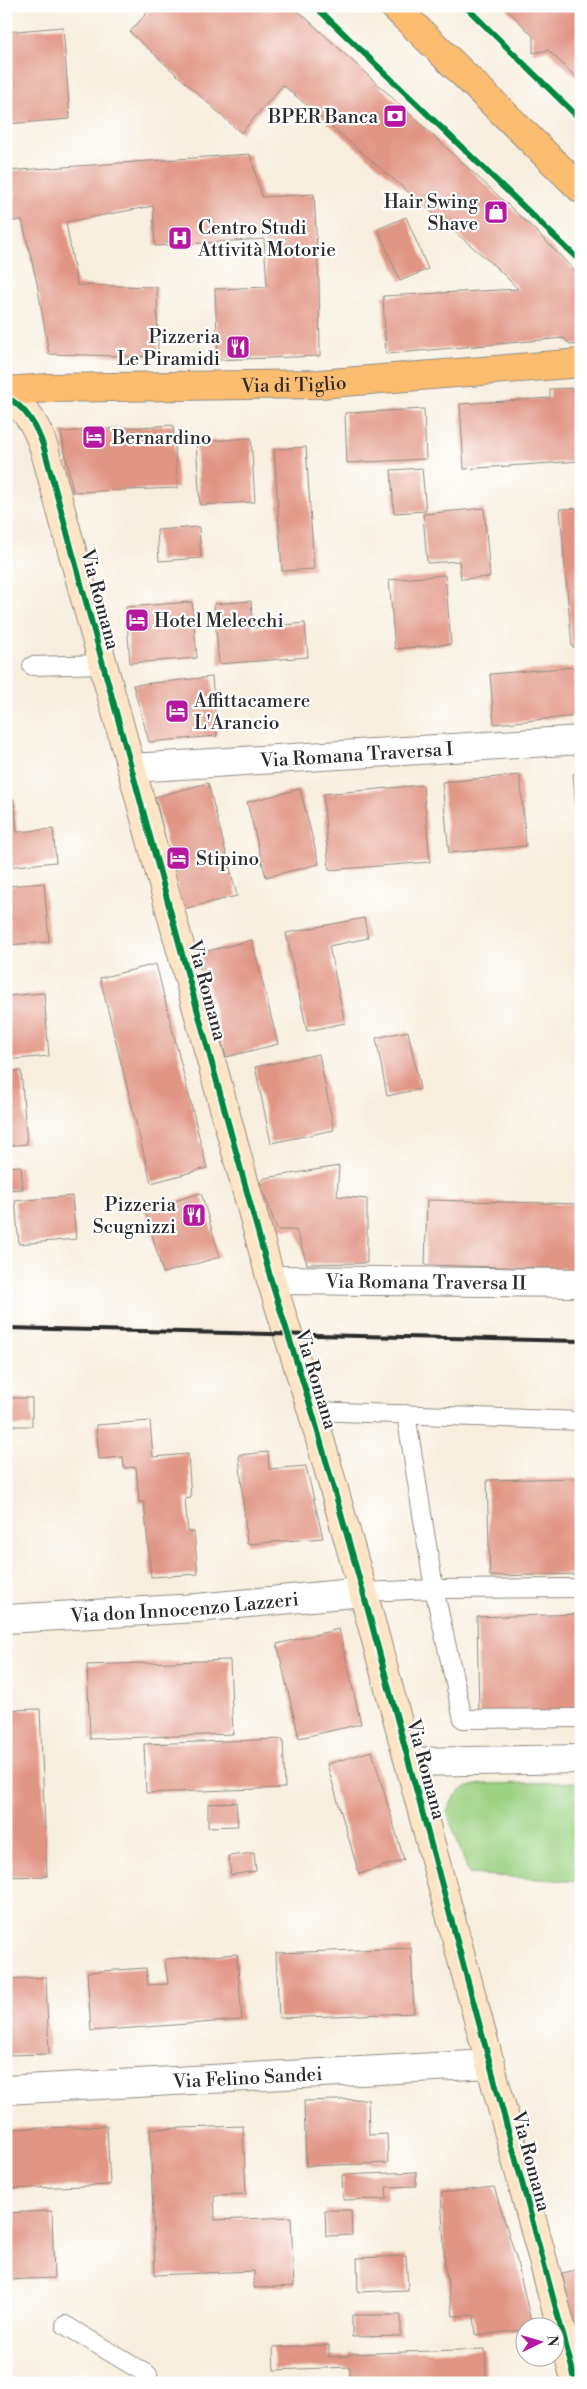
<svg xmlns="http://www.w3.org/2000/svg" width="587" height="2389" font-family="'Libre Bodoni',serif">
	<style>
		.green { fill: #9cd182; stroke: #647e56 }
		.building { fill: #e19584 }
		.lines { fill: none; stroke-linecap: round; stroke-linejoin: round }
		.lane-casing { stroke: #918c84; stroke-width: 20 }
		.street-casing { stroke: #918c84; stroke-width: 30 }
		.secondary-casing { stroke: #918c84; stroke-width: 30 }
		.primary-casing { stroke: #918c84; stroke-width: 30 }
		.lane { stroke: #fff; stroke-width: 18 }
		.street { stroke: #fff; stroke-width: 28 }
		.secondary { stroke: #fee5c5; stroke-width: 28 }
		.primary { stroke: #fcbd6f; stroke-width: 28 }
		.rail { stroke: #2b2b2b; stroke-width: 4 }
		.cycleway-casing { stroke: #fff; stroke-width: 9 }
		.cycleway { stroke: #00873e; stroke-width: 6 }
		.labels { text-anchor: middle; stroke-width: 4.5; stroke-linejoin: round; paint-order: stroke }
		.poi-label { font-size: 19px; fill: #2b2b2b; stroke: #fff; text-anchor: start }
		.street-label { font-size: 19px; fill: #2b2b2b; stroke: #fff }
	</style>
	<rect width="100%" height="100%" fill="#fff"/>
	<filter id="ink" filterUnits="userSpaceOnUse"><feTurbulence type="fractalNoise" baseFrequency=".02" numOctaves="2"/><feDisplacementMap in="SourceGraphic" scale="10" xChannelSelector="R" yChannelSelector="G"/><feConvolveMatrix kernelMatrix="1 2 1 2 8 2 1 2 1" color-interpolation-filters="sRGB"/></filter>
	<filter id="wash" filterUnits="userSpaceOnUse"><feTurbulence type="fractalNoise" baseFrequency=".0096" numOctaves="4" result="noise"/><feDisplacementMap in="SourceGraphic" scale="20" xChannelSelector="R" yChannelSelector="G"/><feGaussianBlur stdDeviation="1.12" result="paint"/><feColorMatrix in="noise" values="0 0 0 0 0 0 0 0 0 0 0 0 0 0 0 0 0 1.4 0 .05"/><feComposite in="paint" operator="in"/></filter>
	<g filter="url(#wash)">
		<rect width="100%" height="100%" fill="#f7eede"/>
		<path class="green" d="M 581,1782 L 581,1882 L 469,1874 L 447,1812 C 454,1793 462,1787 482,1784 Z"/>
		<g id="blocks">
			<path class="building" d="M 153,6 L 293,6 L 533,228 L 581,277 L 581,344 L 571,345 L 564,338 L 386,354 L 383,296 L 518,289 L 496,267 L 283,85 L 241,133 L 130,32 Z
				M 504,6 L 581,6 L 581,82 L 548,50 L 533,53 L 533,36 Z
				M 63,27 L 70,119 L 6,124 L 6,32 Z
				M 250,154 L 262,197 L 314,194 L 319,284 L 320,356 L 218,360 L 215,289 L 267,287 L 264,239 L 155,246 L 153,206 L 66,222 L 77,285 L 157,287 L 158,357 L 49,354 L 37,283 L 22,220 L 6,222 L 6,171 Z
				M 406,217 L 428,269 L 400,281 L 378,229 Z
				M 581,388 L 581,461 L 464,469 L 460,404 L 550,398 L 550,389 Z
				M 424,409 L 426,459 L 347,463 L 345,413 Z
				M 173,425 L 178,488 L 73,492 L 61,432 Z
				M 251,438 L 255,502 L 200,505 L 196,442 Z
				M 306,447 L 314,569 L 282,571 L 274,449 Z
				M 422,468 L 426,511 L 394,513 L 391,470 Z
				M 484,508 L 490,577 L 461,579 L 459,561 L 427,563 L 423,514 Z
				M 581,508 L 581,647 L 572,647 L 560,509 Z
				M 199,527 L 201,558 L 159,561 L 157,530 Z
				M 445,575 L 451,644 L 395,649 L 389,580 Z
				M 251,601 L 253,628 L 305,623 L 308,657 L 219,664 L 214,604 Z
				M 192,602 L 197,658 L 130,663 L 126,607 Z
				M 574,667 L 578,716 L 494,724 L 490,674 Z
				M 212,677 L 217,736 L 149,742 L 133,685 Z
				M 581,773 L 581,830 L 578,831 L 573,774 Z
				M 520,775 L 526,846 L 449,853 L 442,782 Z
				M 208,783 L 237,896 L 183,909 L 155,797 Z
				M 423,785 L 430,862 L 329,870 L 323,794 Z
				M 300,789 L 319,864 L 266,877 L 247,802 Z
				M 14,799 L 17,832 L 53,829 L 56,862 L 6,867 L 6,800 Z
				M 44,883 L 49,942 L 6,945 L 6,886 Z
				M 364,918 L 368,938 L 329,946 L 345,1023 L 307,1031 L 286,933 Z
				M 252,940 L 278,1044 L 226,1057 L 200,953 Z
				M 156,964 L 207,1168 L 151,1183 L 100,978 Z
				M 44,993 L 49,1056 L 6,1060 L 6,996 Z
				M 408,1031 L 420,1089 L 387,1096 L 376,1038 Z
				M 319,1054 L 334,1130 L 271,1143 L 255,1067 Z
				M 21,1071 L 27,1144 L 6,1146 L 6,1072 Z
				M 21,1166 L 23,1189 L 6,1190 L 6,1167 Z
				M 339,1166 L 337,1196 L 367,1199 L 367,1263 L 307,1264 L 296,1230 L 277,1230 L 260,1182 L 265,1178 Z
				M 201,1193 L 220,1257 L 163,1273 L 145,1210 Z
				M 72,1196 L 76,1239 L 19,1244 L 15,1201 Z
				M 427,1200 L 581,1204 L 581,1269 L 425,1265 Z
				M 6,1357 L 8,1357 L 8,1398 L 32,1398 L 32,1426 L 6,1426 Z
				M 150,1421 L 153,1457 L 188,1454 L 191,1498 L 185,1499 L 188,1532 L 194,1532 L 198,1574 L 151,1577 L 144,1502 L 139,1502 L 136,1467 L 124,1468 L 123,1457 L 99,1459 L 96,1425 Z
				M 268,1452 L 269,1469 L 306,1466 L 323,1538 L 247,1544 L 239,1455 Z
				M 581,1478 L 581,1574 L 490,1576 L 487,1480 Z
				M 581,1614 L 581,1712 L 479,1714 L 477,1617 Z
				M 339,1629 L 361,1724 L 299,1738 L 277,1644 Z
				M 230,1660 L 233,1734 L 90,1739 L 87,1665 Z
				M 40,1709 L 47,1876 L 6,1877 L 6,1710 Z
				M 283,1739 L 285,1788 L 146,1793 L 144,1744 Z
				M 372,1751 L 404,1860 L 359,1874 L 327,1764 Z
				M 236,1802 L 238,1826 L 208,1827 L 208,1804 Z
				M 254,1853 L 256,1871 L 231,1875 L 228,1856 Z
				M 411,1948 L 414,2013 L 279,2018 L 276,1953 Z
				M 237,1954 L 242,2020 L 91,2031 L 87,1972 L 146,1968 L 148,1985 L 168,1984 L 165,1959 Z
				M 46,1977 L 49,2054 L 6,2055 L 6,1979 Z
				M 368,2099 L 369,2135 L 387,2134 L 388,2163 L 306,2166 L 304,2101 Z
				M 107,2126 L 110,2185 L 6,2189 L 6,2129 Z
				M 243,2126 L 246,2194 L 214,2195 L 215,2220 L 291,2217 L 294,2286 L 254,2288 L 254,2271 L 155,2275 L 150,2129 Z
				M 416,2172 L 416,2186 L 386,2187 L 387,2199 L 343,2200 L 342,2175 Z
				M 494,2187 L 516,2257 L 532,2326 L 524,2326 L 524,2330 L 476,2335 L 474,2315 L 453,2316 L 445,2267 L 441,2193 Z
				M 325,2210 L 351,2210 L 352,2235 L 326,2236 Z
				M 52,2211 L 54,2278 L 6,2280 L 6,2213 Z
				M 406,2256 L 408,2290 L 358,2292 L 357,2258 Z
				M 581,2269 L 581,2345 L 580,2345 L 562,2273 Z
				M 352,2315 L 401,2315 L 401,2336 L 352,2337 Z
				M 329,2345 L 329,2357 L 349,2356 L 349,2354 L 485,2349 L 486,2383 L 350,2383 L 350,2367 L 274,2370 L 273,2347 Z"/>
		</g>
	</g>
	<g filter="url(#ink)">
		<use href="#blocks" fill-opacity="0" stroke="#918c84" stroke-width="1"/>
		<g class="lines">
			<g class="lane-casing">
				<path id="lane" d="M 32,666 L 103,664
					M 312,1411 L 581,1421
					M 406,1414 L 434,1589 L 463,1719 L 581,1718
					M 363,1592 L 434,1589 L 581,1588
					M 65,2325 L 148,2375 L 148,2383"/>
			</g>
			<g class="street-casing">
				<g id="street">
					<path id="s1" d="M 132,768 L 581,740"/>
					<path id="s2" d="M 271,1280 L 581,1283"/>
					<path id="s3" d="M 6,1619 L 197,1608 L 363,1592"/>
					<path d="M 409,1762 L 581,1759"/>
					<path id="s4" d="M 6,2090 L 491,2064"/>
				</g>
			</g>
			<g class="secondary-casing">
				<path id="secondary" d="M 6,397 C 27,408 37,427 44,448 L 271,1280 L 312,1411 L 363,1592 L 576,2383"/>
			</g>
			<g class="primary-casing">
				<g id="primary">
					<path d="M 394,6 L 581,189"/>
					<path id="s5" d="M 6,391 L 49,388 L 319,384 L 581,363"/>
				</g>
			</g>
			<use href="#lane" class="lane"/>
			<use href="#street" class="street"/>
			<use href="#secondary" class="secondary"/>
			<use href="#primary" class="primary"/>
			<path class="rail" d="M 6,1328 L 581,1341"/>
			<g class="cycleway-casing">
				<path id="cycleway" d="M 315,6 L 581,262
					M 465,6 L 581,120
					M 6,397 C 27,408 37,427 44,448 L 271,1280 L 312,1411 L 363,1592 L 576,2383"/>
			</g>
			<use href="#cycleway" class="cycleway"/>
		</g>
	</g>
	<defs>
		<g id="bank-square" transform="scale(1.25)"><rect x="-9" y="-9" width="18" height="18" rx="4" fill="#b5179e" stroke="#fff"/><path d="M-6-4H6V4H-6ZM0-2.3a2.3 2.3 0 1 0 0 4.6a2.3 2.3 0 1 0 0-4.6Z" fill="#fff"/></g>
		<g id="shop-square" transform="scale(1.25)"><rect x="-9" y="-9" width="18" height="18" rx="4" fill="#b5179e" stroke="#fff"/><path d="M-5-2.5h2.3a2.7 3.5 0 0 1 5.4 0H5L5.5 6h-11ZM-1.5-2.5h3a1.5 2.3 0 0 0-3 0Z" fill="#fff"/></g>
		<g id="hospital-square" transform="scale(1.25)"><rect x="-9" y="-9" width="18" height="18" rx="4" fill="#b5179e" stroke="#fff"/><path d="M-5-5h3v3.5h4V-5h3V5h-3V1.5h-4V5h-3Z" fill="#fff"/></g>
		<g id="restaurant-square" transform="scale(1.25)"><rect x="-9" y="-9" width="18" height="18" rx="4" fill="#b5179e" stroke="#fff"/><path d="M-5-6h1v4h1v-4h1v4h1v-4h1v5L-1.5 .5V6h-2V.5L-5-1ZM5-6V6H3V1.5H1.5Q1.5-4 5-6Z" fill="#fff"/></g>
		<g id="hotel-square" transform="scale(1.25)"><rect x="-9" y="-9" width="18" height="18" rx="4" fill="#b5179e" stroke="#fff"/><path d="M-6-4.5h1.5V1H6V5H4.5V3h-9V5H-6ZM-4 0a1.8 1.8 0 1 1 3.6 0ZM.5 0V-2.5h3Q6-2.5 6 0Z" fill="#fff"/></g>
	</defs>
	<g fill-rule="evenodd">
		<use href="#bank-square" x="395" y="116"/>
		<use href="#shop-square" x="496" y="212"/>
		<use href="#hospital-square" x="180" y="238"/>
		<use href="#restaurant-square" x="238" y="347"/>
		<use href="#hotel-square" x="94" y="437"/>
		<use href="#hotel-square" x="137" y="620"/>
		<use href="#hotel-square" x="177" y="711"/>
		<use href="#hotel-square" x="178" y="858"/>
		<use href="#restaurant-square" x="194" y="1215"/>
	</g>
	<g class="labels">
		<g class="poi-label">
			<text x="378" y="123" text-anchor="end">BPER Banca</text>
			<text x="478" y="208" text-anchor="end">Hair Swing<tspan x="478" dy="22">Shave</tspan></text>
			<text x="198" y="234">Centro Studi<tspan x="198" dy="22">Attività Motorie</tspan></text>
			<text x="220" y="343" text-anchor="end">Pizzeria<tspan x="220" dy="22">Le Piramidi</tspan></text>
			<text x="112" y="444">Bernardino</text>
			<text x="154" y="627">Hotel Melecchi</text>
			<text x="194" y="707">Affittacamere<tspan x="194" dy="22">L'Arancio</tspan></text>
			<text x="196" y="865">Stipino</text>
			<text x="176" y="1211" text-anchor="end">Pizzeria<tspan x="176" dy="22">Scugnizzi</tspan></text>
		</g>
		<g class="street-label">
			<text dy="7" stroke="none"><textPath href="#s5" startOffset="288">Via di Tiglio</textPath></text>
			<text transform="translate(101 599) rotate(75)" y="7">Via Romana</text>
			<text dy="7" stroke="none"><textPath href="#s1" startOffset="225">Via Romana Traversa I</textPath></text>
			<text transform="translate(208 990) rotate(75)" y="7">Via Romana</text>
			<text dy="7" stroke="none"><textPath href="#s2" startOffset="155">Via Romana Traversa II</textPath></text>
			<text transform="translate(317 1379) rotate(73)" y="7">Via Romana</text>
			<text dy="7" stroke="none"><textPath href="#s3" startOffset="179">Via don Innocenzo Lazzeri</textPath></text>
			<text transform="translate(427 1769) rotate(75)" y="7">Via Romana</text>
			<text dy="7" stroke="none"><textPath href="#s4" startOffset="242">Via Felino Sandei</textPath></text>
			<text transform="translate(532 2161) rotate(75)" y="7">Via Romana</text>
		</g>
	</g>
	<rect width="587" height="2389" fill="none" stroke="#fff" stroke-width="25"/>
	<g transform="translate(540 2342) rotate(85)"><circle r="24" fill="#ffffff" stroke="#aaaaaa"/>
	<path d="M0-4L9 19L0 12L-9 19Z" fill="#b5179e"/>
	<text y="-8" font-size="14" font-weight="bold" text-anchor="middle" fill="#2b2b2b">N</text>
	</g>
</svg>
